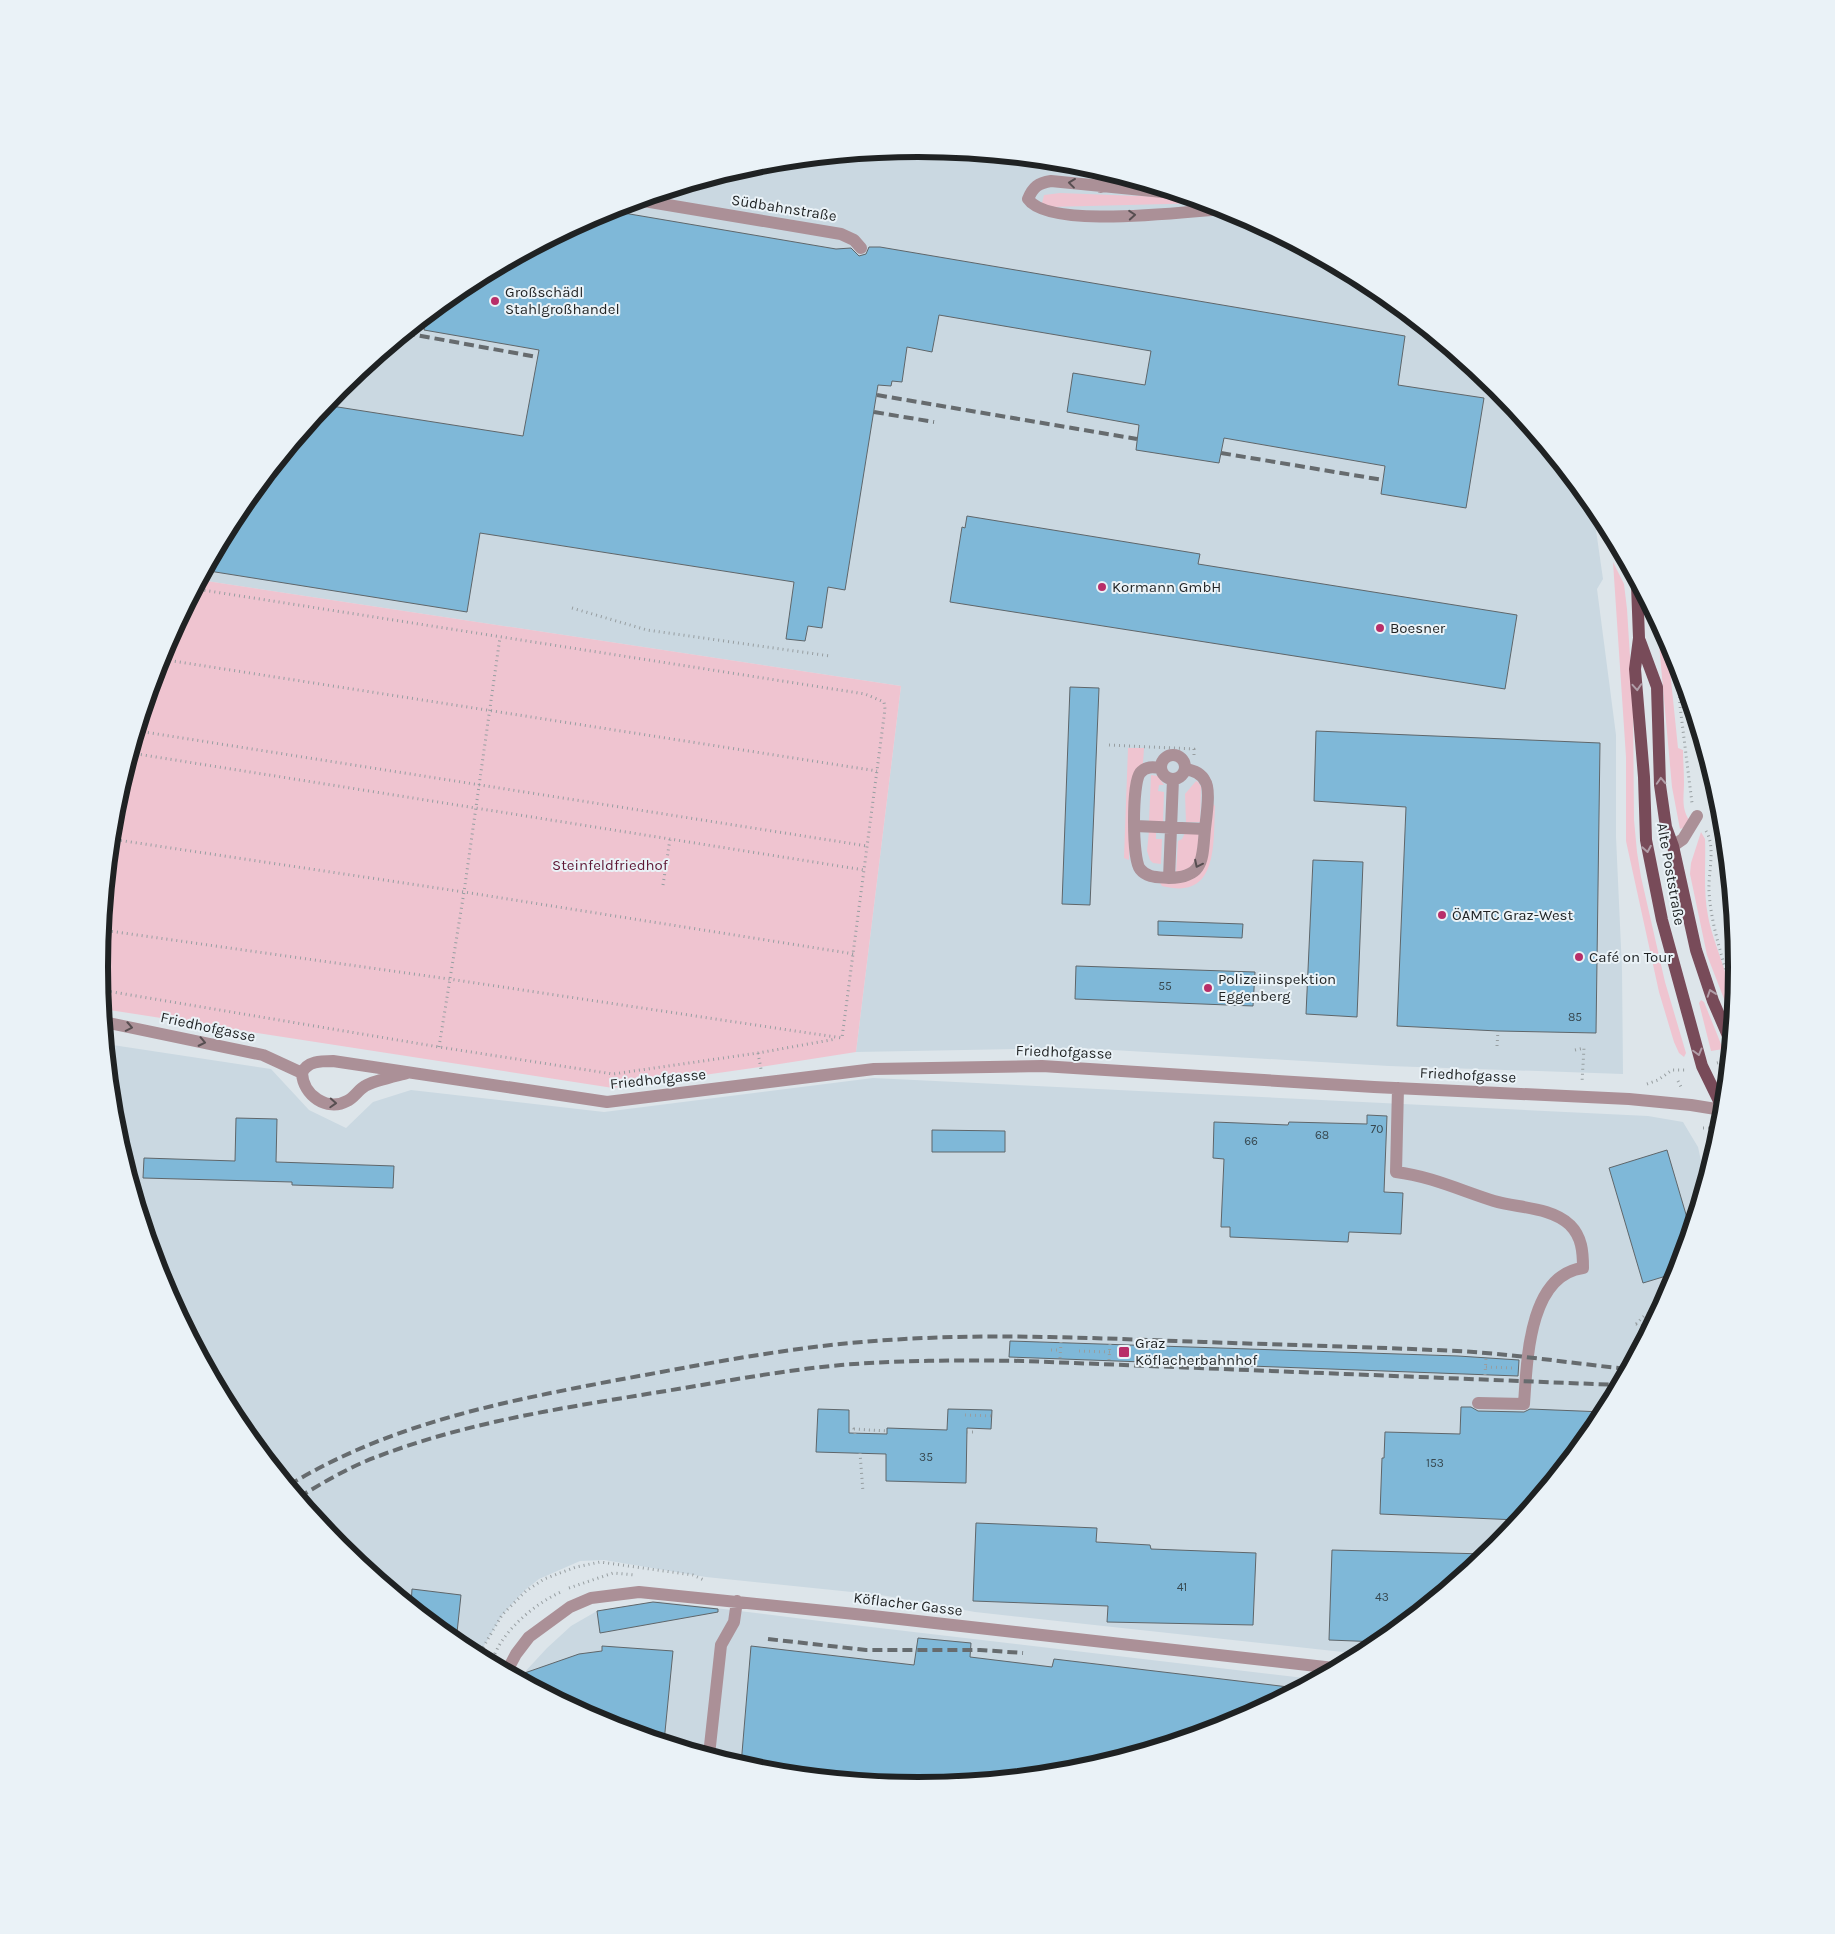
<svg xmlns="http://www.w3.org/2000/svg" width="1835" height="1934" font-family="Karla,sans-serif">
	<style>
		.built { fill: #cad8e1 }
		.green { fill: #efc4d0 }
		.building { fill: #7fb8d8; stroke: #5f666a }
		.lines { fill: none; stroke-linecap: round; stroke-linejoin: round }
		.path { stroke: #979ea1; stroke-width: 3; stroke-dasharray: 1 4; stroke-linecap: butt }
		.minor { stroke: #ab9097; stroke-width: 12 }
		.major { stroke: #784b59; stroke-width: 12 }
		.rail { stroke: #666b6e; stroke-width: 4; stroke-dasharray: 10 5; stroke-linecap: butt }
		.oneway { stroke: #574e51 }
		.oneway2 { stroke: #b19ea8 }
		.poi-dot { fill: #b82e69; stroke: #eaf2f7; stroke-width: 2 }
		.labels { text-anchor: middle; stroke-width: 4; stroke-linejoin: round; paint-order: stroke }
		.number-label { font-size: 12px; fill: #374850 }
		.street-label { font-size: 15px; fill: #1f2223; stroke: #eaf2f7 }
		.poi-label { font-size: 15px; fill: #1f2223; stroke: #eaf2f7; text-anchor: start }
		.park-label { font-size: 15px; fill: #5e1734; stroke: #eaf2f7 }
		.rim { fill: none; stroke: #1f2223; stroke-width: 6 }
	</style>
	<rect width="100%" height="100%" fill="#dde5ea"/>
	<path class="built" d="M 918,148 L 1078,164 L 1231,211 L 1373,286 L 1497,388 L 1599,513 L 1596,530 L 1603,579 L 1597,589 L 1616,735 L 1616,837 L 1622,969 L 1623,1074 L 1389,1066 L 1078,1048 L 856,1052 L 901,686 L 200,580 L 237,512 L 339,388 L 463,286 L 604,210 L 758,164 Z
		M 106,1044 L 271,1069 L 309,1110 L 346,1128 L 373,1102 L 411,1090 L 604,1112 L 873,1078 L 1648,1116 L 1683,1122 L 1698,1147 L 1705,1179 L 1674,1281 L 1598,1422 L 1496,1546 L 1372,1648 L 1361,1654 L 975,1612 L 881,1595 L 706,1577 L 604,1560 L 580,1561 L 539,1579 L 525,1590 L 502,1615 L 478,1656 L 462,1648 L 338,1546 L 237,1422 L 161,1280 L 114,1126 Z
		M 658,1601 L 820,1621 L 1313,1679 L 1231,1724 L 1077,1770 L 917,1786 L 757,1770 L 604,1723 L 521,1679 L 523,1674 L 547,1648 L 571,1626 L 597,1611 Z"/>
	<path class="green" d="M 1060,193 L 1165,197 L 1195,200 L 1207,203 L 1049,207 L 1042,203 L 1044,195 Z
		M 1613,562 L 1624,584 L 1627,609 L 1633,705 L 1634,820 L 1637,852 L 1641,877 L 1665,982 L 1686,1053 L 1684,1057 L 1679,1053 L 1674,1042 L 1659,992 L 1626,841 L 1626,757 Z
		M 200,580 L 901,686 L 856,1052 L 760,1067 L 613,1088 L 103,1009 L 99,967 L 115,807 L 161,653 Z
		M 1657,622 L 1667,641 L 1678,748 L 1683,750 C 1683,760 1684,771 1684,782 C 1684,797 1681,807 1689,820 L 1685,827 L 1680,829 L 1672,787 Z
		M 1128,748 L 1144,748 L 1143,763 L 1131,782 L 1129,860 L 1124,858 Z
		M 1151,775 L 1158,776 L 1164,785 L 1159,785 L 1158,791 L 1164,792 L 1163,822 L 1149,821 Z
		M 1196,781 L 1198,782 L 1201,787 L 1200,822 L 1186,822 L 1185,794 Z
		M 1213,804 L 1215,806 C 1213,843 1219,901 1162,886 L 1160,883 L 1190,879 Z
		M 1149,831 L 1156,832 L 1156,839 L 1162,839 L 1161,864 L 1153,863 L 1150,860 L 1147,851 Z
		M 1701,832 L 1705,839 C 1706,864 1703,891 1708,916 C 1714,949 1735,983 1731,1017 L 1707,955 L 1690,874 L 1691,863 Z
		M 1185,833 L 1199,834 L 1196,866 L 1176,873 L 1178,841 L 1182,839 Z
		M 1701,1000 L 1704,1002 L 1723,1049 L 1711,1051 L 1699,1003 Z"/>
	<path class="building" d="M 606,210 L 836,249 L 851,248 L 859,256 L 866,254 L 869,247 L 880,247 L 1405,336 L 1398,385 L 1484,398 L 1466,508 L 1381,494 L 1385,466 L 1224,438 L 1219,463 L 1136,450 L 1139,425 L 1067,412 L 1073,373 L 1145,385 L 1151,351 L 939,315 L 932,352 L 907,347 L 902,382 L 892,381 L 891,386 L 878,385 L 845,590 L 828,587 L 822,628 L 808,626 L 805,641 L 786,639 L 794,582 L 480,533 L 467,612 L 209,571 L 211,560 L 237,512 L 325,405 L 523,436 L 539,350 L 424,330 L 426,317 L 463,286 Z
		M 967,516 L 1200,554 L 1198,564 L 1517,615 L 1505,689 L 950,602 L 962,527 L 965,528 Z
		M 1070,687 L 1099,688 L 1090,905 L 1062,904 Z
		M 1316,731 L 1600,743 L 1596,1033 L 1498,1031 L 1397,1026 L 1406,807 L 1314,801 Z
		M 1313,860 L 1363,862 L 1357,1017 L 1306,1014 Z
		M 1158,921 L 1243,924 L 1242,938 L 1158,935 Z
		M 1076,966 L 1255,972 L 1253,1006 L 1075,999 Z
		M 1367,1115 L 1387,1116 L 1384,1192 L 1403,1193 L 1401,1234 L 1349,1232 L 1348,1242 L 1230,1237 L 1230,1227 L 1221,1227 L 1224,1159 L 1213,1158 L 1214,1122 L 1288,1125 L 1289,1122 L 1367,1124 Z
		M 236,1118 L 277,1119 L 276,1162 L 394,1166 L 393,1188 L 292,1185 L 292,1182 L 143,1178 L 144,1158 L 235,1161 Z
		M 932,1130 L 1005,1131 L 1005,1152 L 932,1152 Z
		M 1667,1150 L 1690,1228 L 1676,1273 L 1643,1283 L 1609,1168 Z
		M 1010,1341 L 1458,1356 L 1519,1360 L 1518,1376 L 1009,1357 Z
		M 1461,1407 L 1471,1407 L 1478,1411 L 1524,1412 L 1530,1409 L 1604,1412 L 1598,1422 L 1518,1520 L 1380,1514 L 1382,1458 L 1384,1458 L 1385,1432 L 1460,1434 Z
		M 818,1409 L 849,1410 L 849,1433 L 887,1434 L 887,1428 L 947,1430 L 948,1409 L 992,1410 L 991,1429 L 967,1428 L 966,1483 L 886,1481 L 886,1454 L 816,1452 Z
		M 976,1523 L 1097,1528 L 1096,1542 L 1150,1545 L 1151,1549 L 1256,1553 L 1253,1625 L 1107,1622 L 1108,1606 L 973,1601 Z
		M 1332,1550 L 1486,1554 L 1380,1642 L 1329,1640 Z
		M 412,1589 L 461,1595 L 456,1642 L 411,1605 Z
		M 653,1602 L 718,1609 L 718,1612 L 600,1633 L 597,1611 Z
		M 918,1638 L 971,1643 L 970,1657 L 1052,1667 L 1054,1659 L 1297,1688 L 1231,1724 L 1077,1770 L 917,1786 L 757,1770 L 741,1765 L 751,1646 L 914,1665 Z
		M 602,1646 L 673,1651 L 664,1742 L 604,1723 L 516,1676 L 579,1654 L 602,1651 Z"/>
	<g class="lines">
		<path class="path" d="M 572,608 L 647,630 L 830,656
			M 160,659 L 877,771
			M 1678,667 L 1680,706 L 1692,803
			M 138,731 L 867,846
			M 1109,745 L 1194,749 L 1194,756
			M 131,753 L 864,870
			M 1706,831 C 1716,847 1708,873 1709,891 C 1711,927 1724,961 1733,996
			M 111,839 L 464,892 L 854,954
			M 663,885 L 670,839
			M 102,930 L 449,979 L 842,1038 L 885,709 L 884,702 L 865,694 L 196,589
			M 101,990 L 439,1047 L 613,1074 L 758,1053 L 836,1039
			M 1497,1046 L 1498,1031
			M 439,1047 L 464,892 L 500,637
			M 1575,1050 L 1584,1048 L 1582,1082
			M 758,1053 L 761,1069
			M 1717,1063 L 1727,1060
			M 1678,1081 L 1682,1089
			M 1647,1084 L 1658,1080 L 1672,1070 L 1687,1070
			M 1703,1128 L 1720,1128
			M 1636,1324 L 1645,1315 L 1658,1310
			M 1636,1324 L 1649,1327
			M 1051,1350 L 1060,1350
			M 1079,1351 L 1110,1352
			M 1060,1358 L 1061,1342
			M 1109,1360 L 1110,1344
			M 1486,1367 L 1513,1368
			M 1485,1375 L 1486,1358
			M 965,1415 L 994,1416
			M 967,1432 L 973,1432
			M 855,1434 L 854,1429 L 887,1431
			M 860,1453 L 863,1492
			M 569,1588 L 613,1573 L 635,1575
			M 478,1656 L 502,1615 L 526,1591 L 544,1579 L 576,1567 L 600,1562 L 693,1575 L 706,1581
			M 491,1663 C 494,1656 497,1648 502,1641 C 516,1620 540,1601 563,1591"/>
		<path class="minor" d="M 1101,187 L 1102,172
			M 1173,193 L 1051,181 C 1038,183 1033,187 1028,199 C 1049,230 1188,211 1225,209
			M 638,200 L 841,234 L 854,240 L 861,248
			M1161 767a12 12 0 1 1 24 0a12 12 0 1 1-24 0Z
			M 1161,768 C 1153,767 1146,766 1140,773 C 1132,784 1132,858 1140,869 C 1147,878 1158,877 1169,878 L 1173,779
			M 1135,826 L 1205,829 C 1206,819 1211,789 1205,781 C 1201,773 1192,770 1185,769
			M 1673,846 L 1683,839 L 1697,816
			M 1169,878 C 1205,877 1202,859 1205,829
			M 104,1022 L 263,1055 L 302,1073
			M 407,1073 C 396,1076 373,1081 365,1086 C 358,1090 354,1098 347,1101 C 327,1112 303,1095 302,1073 C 307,1061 321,1061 333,1061 L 607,1102 L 874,1069 L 1042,1066 L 1374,1087 L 1629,1099 L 1691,1105 L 1722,1110
			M 1398,1088 L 1396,1172 C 1430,1176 1462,1191 1494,1201 C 1518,1208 1551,1207 1570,1225 C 1582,1237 1583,1252 1583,1268 C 1528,1275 1527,1363 1524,1404 L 1478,1403
			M 507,1671 L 516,1654 L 529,1637 L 570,1607 L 591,1598 L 639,1592 L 855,1614 L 1334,1668
			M 709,1755 L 721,1645 L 734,1622 L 737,1601"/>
		<path class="major" d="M 1637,585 L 1639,638 L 1635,669 L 1644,777 L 1646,840 L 1662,920 L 1702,1066 L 1722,1107
			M 1640,641 L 1657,687 L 1660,785 L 1666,827 L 1673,846 L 1696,950 L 1713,1001 L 1729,1038"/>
		<path class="rail" d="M 423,319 L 425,319
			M 405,333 L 537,357
			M 877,395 L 1137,439
			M 874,412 L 934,422
			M 1221,453 L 1383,480
			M 289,1485 C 390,1424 497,1403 612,1381 C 695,1366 778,1349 862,1342 C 976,1332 1090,1338 1204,1342 C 1288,1345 1372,1347 1457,1351 C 1513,1354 1570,1363 1627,1369
			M 299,1497 C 324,1482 351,1466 379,1456 C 465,1423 557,1409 647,1394 C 711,1384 776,1371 841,1365 C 902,1360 964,1360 1025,1361 L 1618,1385
			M 768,1639 L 866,1650 L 980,1650 L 1023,1653"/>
	</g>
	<defs><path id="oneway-chevron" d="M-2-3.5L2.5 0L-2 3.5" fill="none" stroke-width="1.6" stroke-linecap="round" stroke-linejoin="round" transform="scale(1.25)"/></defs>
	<g class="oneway">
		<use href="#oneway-chevron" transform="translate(1072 183) rotate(-173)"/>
		<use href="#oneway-chevron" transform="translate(1132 215) rotate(-4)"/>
		<use href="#oneway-chevron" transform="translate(1198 864) rotate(116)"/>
		<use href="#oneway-chevron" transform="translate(129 1027) rotate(11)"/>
		<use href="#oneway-chevron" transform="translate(202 1042) rotate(12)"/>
		<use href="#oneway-chevron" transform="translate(333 1103) rotate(3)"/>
	</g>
	<g class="oneway2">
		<use href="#oneway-chevron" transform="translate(1637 687) rotate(86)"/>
		<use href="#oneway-chevron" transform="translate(1661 781) rotate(-93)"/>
		<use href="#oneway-chevron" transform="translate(1647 849) rotate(80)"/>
		<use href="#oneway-chevron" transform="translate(1711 993) rotate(-109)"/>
		<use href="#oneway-chevron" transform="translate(1698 1052) rotate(75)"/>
	</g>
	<g class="poi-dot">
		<circle cx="495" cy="301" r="5"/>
		<circle cx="1102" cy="587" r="5"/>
		<circle cx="1380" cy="628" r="5"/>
		<circle cx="1442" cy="915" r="5"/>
		<circle cx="1579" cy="957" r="5"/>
		<circle cx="1208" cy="988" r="5"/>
		<rect x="1118" y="1346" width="12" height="12" rx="2.5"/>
	</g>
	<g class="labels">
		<g class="number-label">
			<text x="1165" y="990">55</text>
			<text x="1575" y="1021">85</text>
			<text x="1377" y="1133">70</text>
			<text x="1322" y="1139">68</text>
			<text x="1251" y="1145">66</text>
			<text x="926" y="1461">35</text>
			<text x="1435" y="1467">153</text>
			<text x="1182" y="1591">41</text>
			<text x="1382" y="1601">43</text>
		</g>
		<g class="street-label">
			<text transform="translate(784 208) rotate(9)" y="5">Südbahnstraße</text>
			<text transform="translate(1671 874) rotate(80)" y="5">Alte Poststraße</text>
			<text transform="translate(208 1027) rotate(12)" y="5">Friedhofgasse</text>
			<text transform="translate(1064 1052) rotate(2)" y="5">Friedhofgasse</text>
			<text transform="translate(1468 1075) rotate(3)" y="5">Friedhofgasse</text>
			<text transform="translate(658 1079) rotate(-6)" y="5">Friedhofgasse</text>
			<text transform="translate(908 1604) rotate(7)" y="5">Köflacher Gasse</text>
		</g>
		<g class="poi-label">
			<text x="505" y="297">Großschädl<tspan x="505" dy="17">Stahlgroßhandel</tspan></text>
			<text x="1112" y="592">Kormann GmbH</text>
			<text x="1390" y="633">Boesner</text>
			<text x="1452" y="920">ÖAMTC Graz-West</text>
			<text x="1589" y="962">Café on Tour</text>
			<text x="1218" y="984">Polizeiinspektion<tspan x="1218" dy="17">Eggenberg</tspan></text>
			<text x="1135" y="1348">Graz<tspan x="1135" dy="17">Köflacherbahnhof</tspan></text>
		</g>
		<g class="park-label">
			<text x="610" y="870">Steinfeldfriedhof</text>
		</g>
	</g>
	<path d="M0 0H1835V1934H0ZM108 967a810 810 0 1 1 1620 0a810 810 0 1 1-1620 0Z" fill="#eaf2f7" fill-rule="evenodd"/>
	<path class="rim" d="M108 967a810 810 0 1 1 1620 0a810 810 0 1 1-1620 0Z"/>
</svg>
